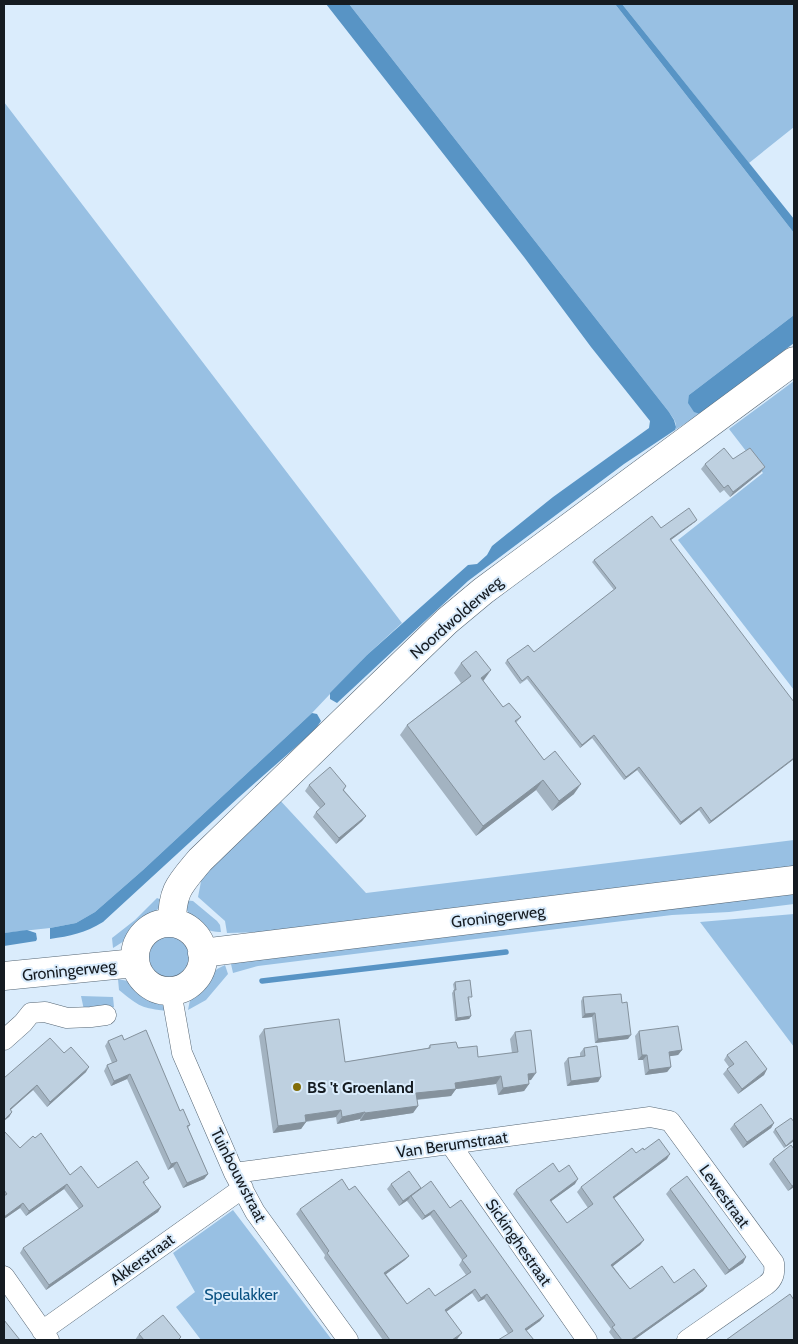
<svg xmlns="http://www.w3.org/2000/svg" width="798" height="1344" font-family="Cabin,sans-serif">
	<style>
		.green { fill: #98c0e3 }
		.water { fill: #5894c5 }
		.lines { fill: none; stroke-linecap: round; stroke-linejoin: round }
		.stream { stroke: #5894c5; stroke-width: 5.5 }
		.street-casing { stroke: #566674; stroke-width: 21 }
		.secondary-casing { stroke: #566674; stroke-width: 29 }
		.street { stroke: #fff; stroke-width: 20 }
		.secondary { stroke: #fff; stroke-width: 28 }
		.wall { fill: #a3b3c1 }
		.shaded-wall { fill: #85929d }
		.building { fill: #bed0e0; stroke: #85929d }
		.poi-dot { fill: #826d09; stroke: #daecfc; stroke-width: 2 }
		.labels { text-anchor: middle; stroke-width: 4; stroke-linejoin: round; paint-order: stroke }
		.street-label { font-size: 16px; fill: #151b21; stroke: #daecfc }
		.poi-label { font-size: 16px; font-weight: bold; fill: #151b21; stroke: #daecfc; text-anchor: start }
		.park-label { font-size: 16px; fill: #0b5282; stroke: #daecfc }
	</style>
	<rect width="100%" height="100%" fill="#daecfc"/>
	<path class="green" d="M 349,4 L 615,4 L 794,233 L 794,315 L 689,395 L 700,414 L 675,430 C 678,423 673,418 669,412 Z
		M 622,4 L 794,4 L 794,127 L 749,163 Z
		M 4,102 L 402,623 L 367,655 L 312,713 L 143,870 L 95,912 L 76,923 L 50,928 L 4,933 Z
		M 794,381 L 794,690 L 678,540 L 763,473 L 729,429 Z
		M 277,797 L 366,893 L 794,840 L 794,871 L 261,932 L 227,933 L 225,921 L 198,897 L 204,866 Z
		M 794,888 L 794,904 L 729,912 L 672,915 L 362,953 L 258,966 L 233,973 L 231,964 L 296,949 Z
		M 157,898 L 164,901 C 152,918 131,938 113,948 L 112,938 L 135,920 Z
		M 184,900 L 193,901 L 217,921 L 220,925 L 221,932 C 203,933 186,917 184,900 Z
		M 794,914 L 794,1047 L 700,922 Z
		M 164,934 C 187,933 199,945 190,968 C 154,1000 127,944 164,934 Z
		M 225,965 L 228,974 L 206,1000 L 188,1010 L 191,995 L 217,969 Z
		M 118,979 C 138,982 155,994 168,1011 C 141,1008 140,1007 119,990 Z
		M 81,996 L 113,997 L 114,1007 L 106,1010 L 84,1010 Z
		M 233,1210 L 332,1340 L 201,1340 L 176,1307 L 195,1292 L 173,1253 Z"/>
	<path class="water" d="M 326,4 L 349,4 L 669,412 L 674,420 L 676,427 L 675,430 L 624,464 L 468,581 L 337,703 L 330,699 L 330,693 L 367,655 L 468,565 L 477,564 L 487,555 L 492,546 L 553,497 L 649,428 L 650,421 L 591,347 L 524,257 Z
		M 615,4 L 622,4 L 794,219 L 794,233 Z
		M 794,315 L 794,343 L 700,414 L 694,412 L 688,403 L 689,395 Z
		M 312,713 L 317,714 L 321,721 L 315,730 L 238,798 L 103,922 C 85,933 70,936 50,939 L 50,928 L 76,923 L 95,912 L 143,870 Z
		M 27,930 L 36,933 L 37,939 L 36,941 L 4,946 L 4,933 Z"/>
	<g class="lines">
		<path class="stream" d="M 262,981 L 506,952"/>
		<g class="street-casing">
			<path id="street" d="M 171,991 L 182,1053 L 234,1173 L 255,1212 L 348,1340
				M 4,1040 L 23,1023 L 31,1013 L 45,1012 L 67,1018 L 91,1017 L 106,1015
				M 451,1145 L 587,1340
				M 234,1173 L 650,1117 L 670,1121 L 774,1263 C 775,1273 774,1279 766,1285 L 687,1340
				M 4,1276 L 49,1340
				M 42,1331 L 243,1188"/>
		</g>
		<g class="secondary-casing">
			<path id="secondary" d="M 172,923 C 172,890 180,884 200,860 L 447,621 L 483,591 L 794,361
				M135 957a34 34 0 1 1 68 0a34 34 0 1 1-68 0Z
				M 202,953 L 794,880
				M 4,976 L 135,963"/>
		</g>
		<use href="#street" class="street"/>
		<use href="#secondary" class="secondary"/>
	</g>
	<path class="wall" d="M 733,459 L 761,472 L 730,497 L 724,490 L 720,493 L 701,469 L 705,464 Z
		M 697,520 L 695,522 L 671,540 L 794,759 L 709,824 L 699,810 L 680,825 L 637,770 L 624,780 L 592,738 L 580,748 L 527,679 L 520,684 L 505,663 L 507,660 L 534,652 L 614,590 L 592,562 L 594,560 L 661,528 Z
		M 461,663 L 484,680 L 483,681 L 503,707 L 521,717 L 516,723 L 544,760 L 574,794 L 552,811 L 536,790 L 476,836 L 400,735 L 407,725 L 461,683 L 454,673 Z
		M 309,785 L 346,786 L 344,790 L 366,816 L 362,821 L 336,844 L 313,817 L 316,812 L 320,808 L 305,791 Z
		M 455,982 L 470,999 L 469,1000 L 471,1016 L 469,1019 L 455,1021 L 452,993 L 454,990 L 453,984 Z
		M 583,997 L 622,1003 L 628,1039 L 595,1043 L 592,1017 L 582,1018 L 581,1001 Z
		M 264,1029 L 345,1062 L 428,1048 L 430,1045 L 458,1048 L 478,1057 L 512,1053 L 510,1039 L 515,1032 L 531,1080 L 529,1080 L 529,1084 L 524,1091 L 498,1095 L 496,1084 L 456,1089 L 451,1096 L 417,1100 L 418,1106 L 413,1113 L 360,1121 L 360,1119 L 337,1124 L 336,1117 L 306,1122 L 301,1129 L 273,1133 L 259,1036 Z
		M 639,1031 L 682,1050 L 678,1055 L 669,1056 L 671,1067 L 667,1072 L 645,1075 L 643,1060 L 638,1060 L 635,1036 Z
		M 124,1040 L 180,1111 L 190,1125 L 188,1128 L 208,1174 L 204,1179 L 183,1188 L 173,1167 L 168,1170 L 127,1079 L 111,1086 L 104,1071 L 107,1065 L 112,1063 L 105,1046 L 108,1041 Z
		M 584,1048 L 601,1077 L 598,1082 L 567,1086 L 564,1063 L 568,1058 L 580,1056 L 580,1053 Z
		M 64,1053 L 86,1072 L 47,1107 L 33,1090 L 10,1110 L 12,1112 L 9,1117 L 4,1078 Z
		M 727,1055 L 767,1069 L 764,1075 L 738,1094 L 723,1074 L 729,1067 L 724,1060 Z
		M 774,1123 L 771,1128 L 743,1148 L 730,1129 L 734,1124 Z
		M 775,1129 L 794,1141 L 784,1148 L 773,1132 Z
		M 4,1131 L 20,1148 L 70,1175 L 98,1188 L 146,1182 L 144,1184 L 161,1207 L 158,1212 L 46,1290 L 20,1253 L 23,1248 L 79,1209 L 64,1189 L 26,1216 L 20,1208 L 4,1219 Z
		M 644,1150 L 667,1159 L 614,1198 L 644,1240 L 640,1245 L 613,1266 L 630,1289 L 674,1283 L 707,1286 L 703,1291 L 634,1340 L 615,1340 L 609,1332 L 611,1329 L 513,1194 L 516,1190 L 559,1172 L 575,1184 L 551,1201 L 567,1223 L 588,1208 L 577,1192 L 581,1187 L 636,1153 Z
		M 773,1159 L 794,1187 L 788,1191 L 769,1164 Z
		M 391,1184 L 421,1188 L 450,1208 L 540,1321 L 508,1334 L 484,1299 L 478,1302 L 472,1293 L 446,1311 L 458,1338 L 456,1340 L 383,1340 L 324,1258 L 325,1255 L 296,1214 L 300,1209 L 349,1190 L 409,1256 L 405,1260 L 386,1274 L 407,1304 L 435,1296 L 466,1275 L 459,1265 L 462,1260 L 430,1215 L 422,1220 L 407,1201 L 408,1200 L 399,1206 L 387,1189 Z
		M 670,1189 L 746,1257 L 743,1263 L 725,1275 L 666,1194 Z
		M 139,1334 L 179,1340 L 135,1340 Z"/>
	<path class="shaded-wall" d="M 765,467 L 761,472 L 730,497 L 733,492 Z
		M 697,520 L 695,522 L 668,542 L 670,539 Z
		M 491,670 L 484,680 L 474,688 L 481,678 Z
		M 594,735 L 592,738 L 580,748 L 582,745 Z
		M 794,758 L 794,759 L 709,824 L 711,821 Z
		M 639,767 L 637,770 L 624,780 L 626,777 Z
		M 543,780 L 536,790 L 476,836 L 483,826 Z
		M 581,784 L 574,794 L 552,811 L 559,801 Z
		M 701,807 L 699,810 L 680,825 L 681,822 Z
		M 366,816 L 362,821 L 336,844 L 339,838 Z
		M 595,1013 L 592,1017 L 582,1018 L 585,1014 Z
		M 471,1016 L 469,1019 L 455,1021 L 457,1018 Z
		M 631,1035 L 628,1039 L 595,1043 L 598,1039 Z
		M 682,1050 L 678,1055 L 665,1057 L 669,1052 Z
		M 642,1055 L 647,1055 L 643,1060 L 638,1060 Z
		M 89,1067 L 86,1072 L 47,1107 L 50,1102 Z
		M 671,1067 L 667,1072 L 645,1075 L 649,1070 Z
		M 767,1069 L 764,1075 L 738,1094 L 742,1089 Z
		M 536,1073 L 531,1080 L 523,1081 L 528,1074 Z
		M 130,1074 L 127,1079 L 111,1086 L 114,1081 Z
		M 501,1076 L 496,1084 L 456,1089 L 451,1096 L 411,1100 L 416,1093 L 455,1083 Z
		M 601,1077 L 598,1082 L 567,1086 L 571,1081 Z
		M 529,1084 L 524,1091 L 498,1095 L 503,1088 Z
		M 37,1085 L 33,1090 L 6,1114 L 10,1109 Z
		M 418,1106 L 413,1113 L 360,1121 L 365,1113 Z
		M 341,1110 L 336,1117 L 300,1122 L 305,1115 Z
		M 12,1112 L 9,1117 L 4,1121 L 4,1120 Z
		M 365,1112 L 360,1119 L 337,1124 L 342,1117 Z
		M 306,1122 L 301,1129 L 273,1133 L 278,1126 Z
		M 774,1123 L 771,1128 L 743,1148 L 747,1142 Z
		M 794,1139 L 794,1141 L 784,1148 L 786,1146 Z
		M 670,1154 L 667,1159 L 609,1202 L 613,1197 Z
		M 177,1162 L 173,1167 L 168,1170 L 171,1164 Z
		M 208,1174 L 204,1179 L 183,1188 L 187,1183 Z
		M 578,1179 L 575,1184 L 546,1205 L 550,1200 Z
		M 67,1184 L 64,1189 L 26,1216 L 29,1211 Z
		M 794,1185 L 794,1187 L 788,1191 L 792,1186 Z
		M 421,1188 L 411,1196 L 408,1200 L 399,1206 L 403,1201 Z
		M 23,1203 L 20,1208 L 4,1219 L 4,1217 Z
		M 161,1207 L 158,1212 L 46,1290 L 49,1285 Z
		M 434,1210 L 430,1215 L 422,1220 L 425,1216 Z
		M 644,1240 L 640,1245 L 608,1270 L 611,1265 Z
		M 409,1256 L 405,1260 L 381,1278 L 384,1273 Z
		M 746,1257 L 743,1263 L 725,1275 L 729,1270 Z
		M 707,1286 L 703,1291 L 634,1340 L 631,1340 Z
		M 475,1289 L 472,1293 L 442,1315 L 445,1310 Z
		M 487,1294 L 484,1299 L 478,1302 L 481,1298 Z
		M 544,1316 L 540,1321 L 522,1334 L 525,1329 Z
		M 462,1333 L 458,1338 L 456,1340 L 452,1340 Z"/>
	<path class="building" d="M 724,448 L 733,459 L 750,448 L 765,467 L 733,492 L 728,485 L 724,488 L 705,464 Z
		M 689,508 L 697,520 L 670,539 L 794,702 L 794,758 L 711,821 L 701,807 L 681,822 L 639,767 L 626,777 L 594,735 L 582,745 L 528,676 L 522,681 L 507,660 L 528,645 L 534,652 L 616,588 L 594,560 L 652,516 L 661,528 Z
		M 476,651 L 491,670 L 481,678 L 503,707 L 509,703 L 521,717 L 515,721 L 544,760 L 555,751 L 581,784 L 559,801 L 543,780 L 483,826 L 407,725 L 471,676 L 461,663 Z
		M 330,767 L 346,786 L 343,790 L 366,816 L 339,838 L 316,812 L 325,804 L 309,785 Z
		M 470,980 L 472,997 L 468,997 L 471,1016 L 457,1018 L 454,990 L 456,990 L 455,982 Z
		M 621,994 L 622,1003 L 627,1002 L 631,1035 L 598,1039 L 595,1013 L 585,1014 L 583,997 Z
		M 339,1019 L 345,1062 L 430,1048 L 430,1045 L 456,1042 L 458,1048 L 477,1046 L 478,1057 L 518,1052 L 515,1032 L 531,1030 L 536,1073 L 528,1074 L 529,1084 L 503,1088 L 501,1076 L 455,1083 L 456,1089 L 416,1093 L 418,1106 L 365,1113 L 365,1112 L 342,1117 L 341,1110 L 305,1115 L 306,1122 L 278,1126 L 264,1029 Z
		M 678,1026 L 682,1050 L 669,1052 L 671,1067 L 649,1070 L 647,1055 L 642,1055 L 639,1031 Z
		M 146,1030 L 180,1111 L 183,1109 L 190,1125 L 187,1126 L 208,1174 L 187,1183 L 177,1162 L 171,1164 L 130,1074 L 114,1081 L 107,1065 L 117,1061 L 108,1041 L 122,1035 L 124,1040 Z
		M 50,1038 L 64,1053 L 71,1047 L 89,1067 L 50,1102 L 37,1085 L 10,1109 L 12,1112 L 4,1120 L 4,1078 Z
		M 746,1041 L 767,1069 L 742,1089 L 727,1069 L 734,1064 L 727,1055 Z
		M 597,1046 L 601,1077 L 571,1081 L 568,1058 L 585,1056 L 584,1048 Z
		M 761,1104 L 774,1123 L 747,1142 L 734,1124 Z
		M 791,1118 L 794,1122 L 794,1139 L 786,1146 L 775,1129 Z
		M 4,1131 L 20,1148 L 33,1136 L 35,1138 L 41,1133 L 70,1175 L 81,1166 L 98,1188 L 137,1161 L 149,1178 L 143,1182 L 161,1207 L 49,1285 L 23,1248 L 83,1206 L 67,1184 L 29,1211 L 23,1203 L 4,1217 L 4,1196 L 7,1194 L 4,1190 Z
		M 659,1139 L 670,1154 L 613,1197 L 644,1240 L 611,1265 L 630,1289 L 662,1266 L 674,1283 L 694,1269 L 707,1286 L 631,1340 L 622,1340 L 612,1327 L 615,1325 L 516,1190 L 553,1163 L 559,1172 L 569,1165 L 578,1179 L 550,1200 L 567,1223 L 593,1204 L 581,1187 L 632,1148 L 636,1153 L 643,1148 L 644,1150 Z
		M 791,1145 L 794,1149 L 794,1185 L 792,1186 L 773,1159 Z
		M 409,1171 L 421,1188 L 403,1201 L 391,1184 Z
		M 687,1176 L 746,1257 L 729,1270 L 670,1189 Z
		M 342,1179 L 349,1190 L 355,1186 L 409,1256 L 384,1273 L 407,1304 L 429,1288 L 435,1296 L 471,1272 L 462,1260 L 467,1256 L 434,1210 L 425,1216 L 411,1196 L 431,1181 L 450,1208 L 461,1200 L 544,1316 L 525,1329 L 534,1340 L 498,1340 L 513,1331 L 487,1294 L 481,1298 L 475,1289 L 445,1310 L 462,1333 L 452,1340 L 390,1340 L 327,1253 L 329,1251 L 300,1209 Z
		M 790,1294 L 794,1300 L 794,1340 L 726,1340 Z
		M 163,1315 L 181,1337 L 178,1340 L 144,1340 L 139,1334 Z
		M 4,1320 L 20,1340 L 4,1340 Z"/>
	<circle class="poi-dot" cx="297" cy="1087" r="5"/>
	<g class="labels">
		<g class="street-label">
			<text transform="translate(456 617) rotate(-41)" y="6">Noordwolderweg</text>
			<text transform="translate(498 916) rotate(-7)" y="6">Groningerweg</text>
			<text transform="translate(69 970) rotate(-6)" y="6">Groningerweg</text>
			<text transform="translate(452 1144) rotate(-8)" y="6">Van Berumstraat</text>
			<text transform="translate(239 1175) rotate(63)" y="6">Tuinbouwstraat</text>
			<text transform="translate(725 1196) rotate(54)" y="6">Lewestraat</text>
			<text transform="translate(519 1242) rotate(55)" y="6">Sickinghestraat</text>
			<text transform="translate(142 1259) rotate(-36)" y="6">Akkerstraat</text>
		</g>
		<g class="poi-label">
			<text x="307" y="1093">BS 't Groenland</text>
		</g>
		<g class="park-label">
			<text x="241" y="1300">Speulakker</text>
		</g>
	</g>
	<rect width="798" height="1344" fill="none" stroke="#151b21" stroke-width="10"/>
</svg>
